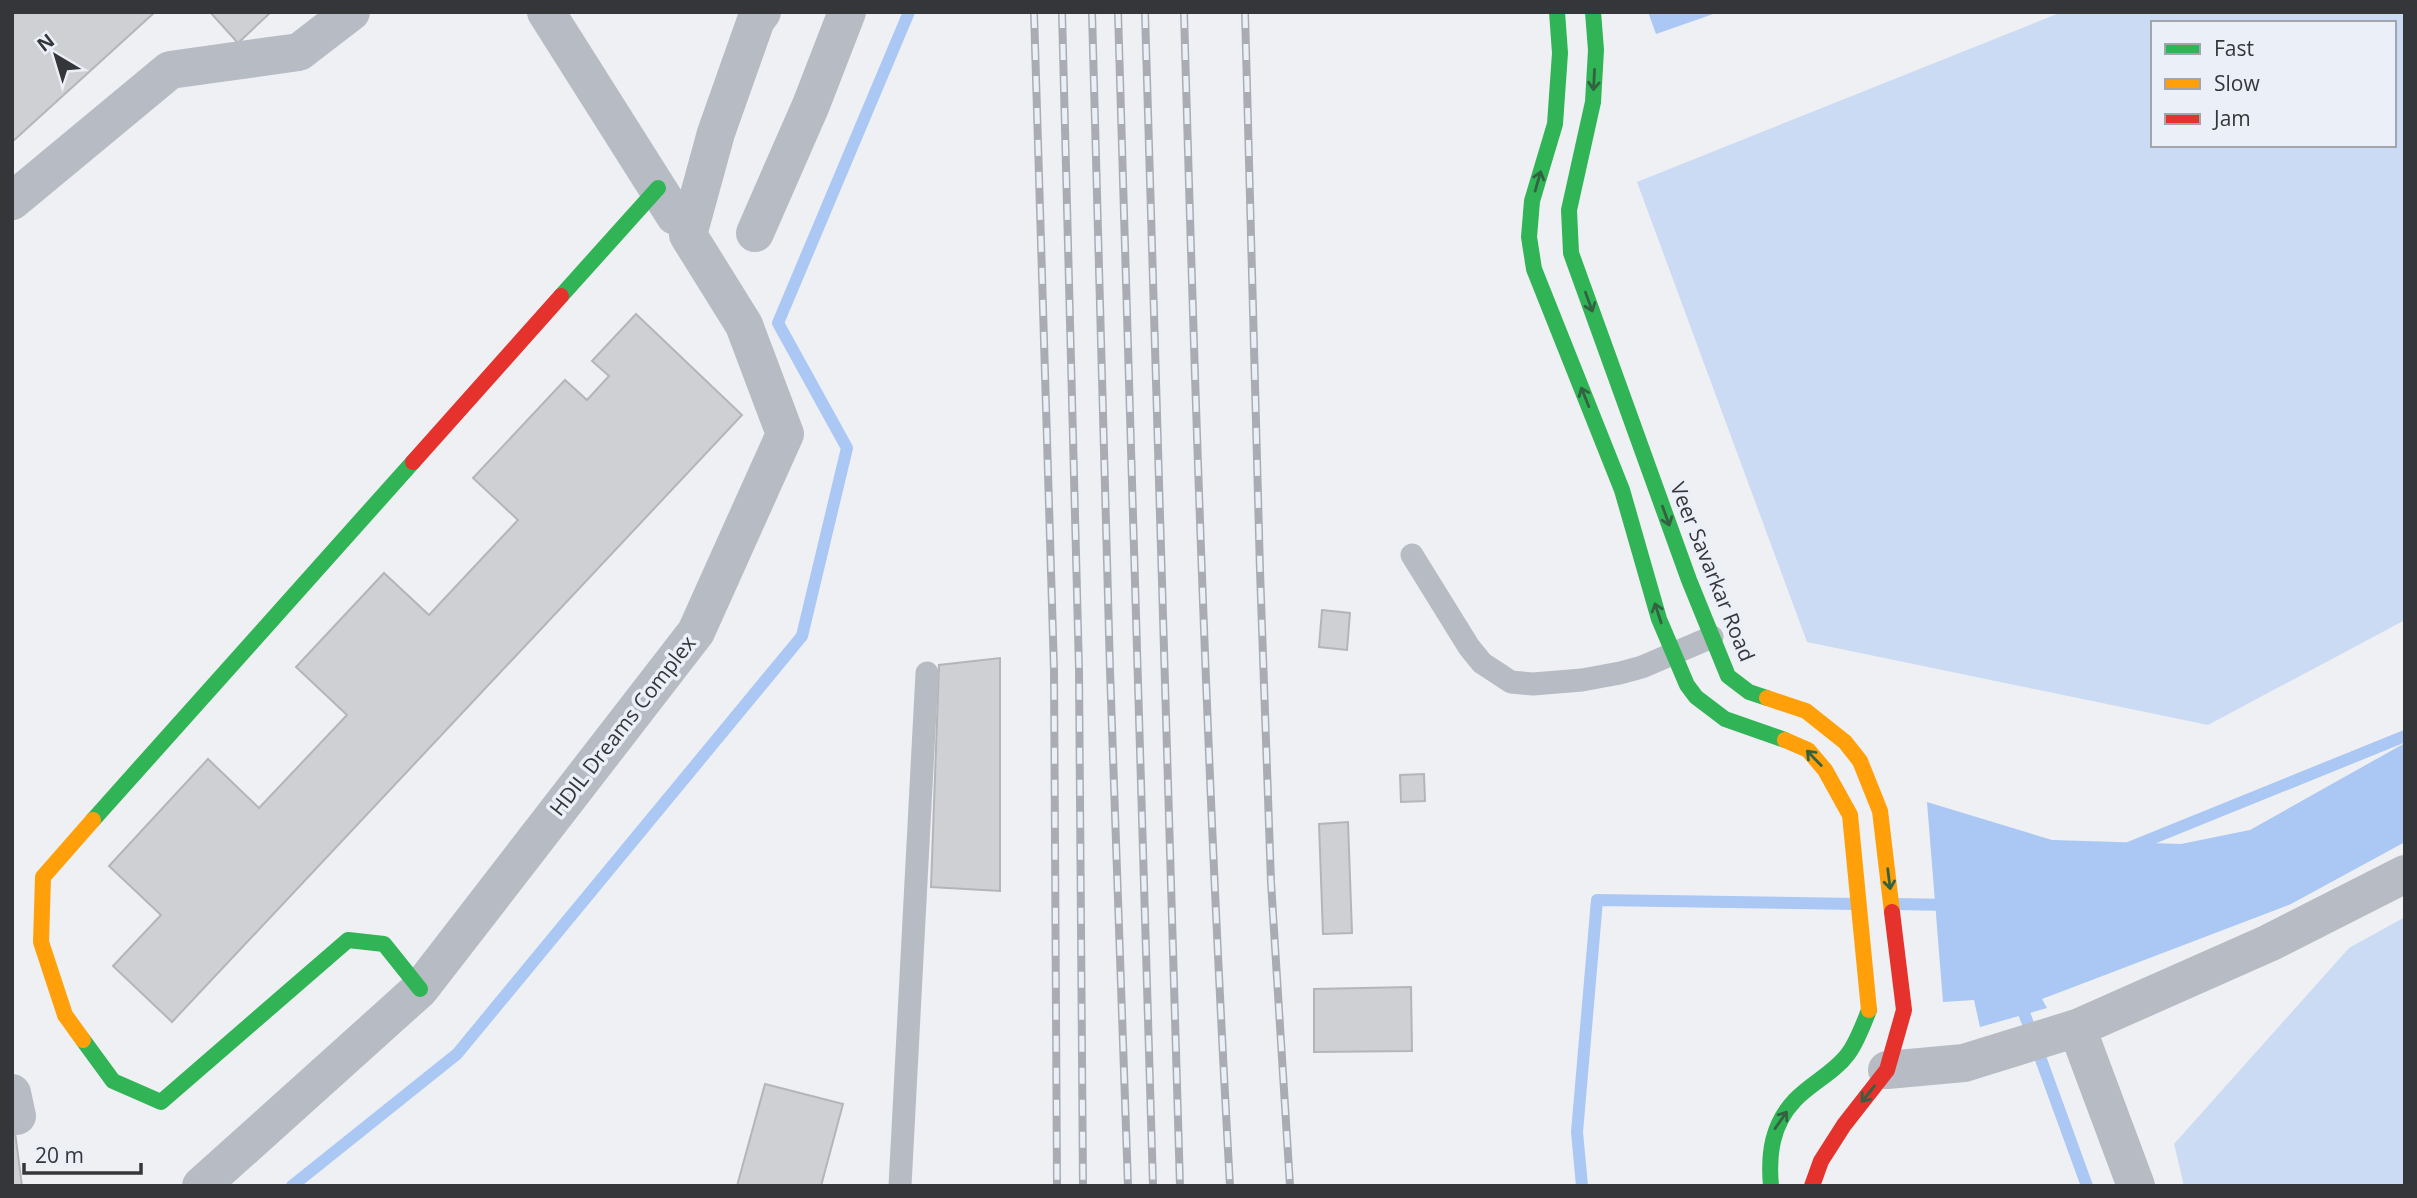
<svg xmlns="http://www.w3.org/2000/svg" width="2417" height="1198" font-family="'Open Sans',sans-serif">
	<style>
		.green { fill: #cbdbf3; fill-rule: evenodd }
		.water { fill: #abc7f3 }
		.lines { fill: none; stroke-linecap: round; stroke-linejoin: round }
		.stream { stroke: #abc7f3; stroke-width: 12 }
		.building { fill: #cfd0d3; stroke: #b4b5b8; stroke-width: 2 }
		.lane { stroke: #b7bcc4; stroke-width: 23 }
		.street { stroke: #b7bcc4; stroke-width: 38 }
		.fast { stroke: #30b455; stroke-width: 16 }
		.slow { stroke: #ff9f0a; stroke-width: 16 }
		.jam { stroke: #e5322d; stroke-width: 16 }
		.rail-casing { stroke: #a9adb3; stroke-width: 8 }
		.rail { stroke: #ebeff7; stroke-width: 5; stroke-dasharray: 16; stroke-linecap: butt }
		.oneway { stroke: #336243 }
		.labels { text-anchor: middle; stroke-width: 7; stroke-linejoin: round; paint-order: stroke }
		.street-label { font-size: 21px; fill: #353639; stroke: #ebeff7 }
	</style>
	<rect width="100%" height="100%" fill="#eef0f4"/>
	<path class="green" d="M 2062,12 L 2405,12 L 2405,620 L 2208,725 L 1807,642 L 1637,182 ZM 2153,23 L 2394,23 L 2394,145 L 2153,145 Z
		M 2405,917 L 2405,1186 L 2184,1186 L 2174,1144 L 2349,948 Z"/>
	<path class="water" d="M 1648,12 L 1719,12 L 1656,34 Z
		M 2405,743 L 2405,842 L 2291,904 L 2042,999 L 2047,1008 L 1980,1027 L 1974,1000 L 1943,1002 L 1927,802 L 2052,840 L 2181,844 L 2250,830 Z"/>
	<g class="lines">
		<path class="stream" d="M 2126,849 L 2405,736
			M 1895,904 L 1951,905
			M 2019,999 L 2087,1186
			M 292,1186 L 457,1054 L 802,636 L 847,448 L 778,323 L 909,12
			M 1582,1186 L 1577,1132 L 1597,900 L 1856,904"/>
	</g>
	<path class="building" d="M 12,12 L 155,12 L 12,142 Z
		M 210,12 L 271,12 L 238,43 Z
		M 636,314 L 742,415 L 172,1022 L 113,966 L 161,915 L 109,866 L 208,759 L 259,808 L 347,715 L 296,667 L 384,573 L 429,615 L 518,520 L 473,478 L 565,380 L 587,400 L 609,376 L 592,361 Z
		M 1322,610 L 1350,613 L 1347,650 L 1319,647 Z
		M 1000,658 L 1000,891 L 931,887 L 939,665 Z
		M 1424,774 L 1425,801 L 1401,802 L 1400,775 Z
		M 1348,822 L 1352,933 L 1323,934 L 1319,824 Z
		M 1411,987 L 1412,1051 L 1314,1052 L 1314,989 Z
		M 765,1084 L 843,1104 L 821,1186 L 737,1186 Z
		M 12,1109 L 22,1186 L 12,1186 Z"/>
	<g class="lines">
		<path class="lane" d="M 1412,555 L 1469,647 L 1482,663 L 1511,682 L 1533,684 L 1582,680 L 1620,673 L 1642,667 L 1712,637
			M 900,1186 L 927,673"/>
		<path class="street" d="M 546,12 L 675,216
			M 12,201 L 170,70 L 299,52 L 351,12
			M 755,233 L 811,105 L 847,12
			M 2077,1028 L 2136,1186
			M 1887,1070 L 1964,1063 L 2077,1028 L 2269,943 L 2405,874
			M 12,1093 L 17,1116
			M 201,1186 L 420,989 L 696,632 L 785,434 L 744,325 L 688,235 L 716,133 L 756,20 L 762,12"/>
		<path class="fast" d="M 1557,12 L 1560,53 L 1555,124 L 1532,201 L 1529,237 L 1534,269 L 1622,490 L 1659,619 L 1687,685 L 1696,697 L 1725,719 L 1785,740
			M 1593,12 L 1596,50 L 1593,102 L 1569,210 L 1571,253 L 1689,580 L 1728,676 L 1749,692 L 1767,698
			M 561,296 L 658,188
			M 93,820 L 413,462
			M 83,1040 L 113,1081 L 161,1102 L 348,940 L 384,944 L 420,989
			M 1771,1186 C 1768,1154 1772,1124 1795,1100 C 1811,1083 1834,1073 1848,1054 C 1857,1042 1864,1023 1869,1010"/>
		<path class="slow" d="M 1767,698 L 1806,711 L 1845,742 L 1860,761 L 1880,811 L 1892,912
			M 1785,740 L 1808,750 L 1825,770 L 1850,815 L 1869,1010
			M 83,1040 L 65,1015 L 41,942 L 43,877 L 93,820"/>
		<path class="jam" d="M 413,462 L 561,296
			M 1812,1186 L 1821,1161 L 1844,1125 L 1887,1070 L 1904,1010 L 1892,912"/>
		<g class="rail-casing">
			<path id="rail" d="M 1034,12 L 1054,670 L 1057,1186
				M 1062,12 L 1079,670 L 1083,1186
				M 1092,12 L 1110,670 L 1128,1186
				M 1118,12 L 1153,1186
				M 1145,12 L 1180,1186
				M 1184,12 C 1195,404 1208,795 1230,1186
				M 1245,12 L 1260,571 L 1271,882 L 1290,1186"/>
		</g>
		<use href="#rail" class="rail"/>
	</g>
	<defs><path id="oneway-shaft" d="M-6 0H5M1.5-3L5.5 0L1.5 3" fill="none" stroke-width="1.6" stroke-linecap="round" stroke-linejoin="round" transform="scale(1.75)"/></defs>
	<g class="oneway">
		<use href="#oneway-shaft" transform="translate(1594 80) rotate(93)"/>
		<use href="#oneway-shaft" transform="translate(1538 181) rotate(-74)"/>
		<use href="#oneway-shaft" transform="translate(1589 302) rotate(70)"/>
		<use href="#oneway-shaft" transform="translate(1585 397) rotate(-112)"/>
		<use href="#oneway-shaft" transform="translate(1666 516) rotate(70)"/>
		<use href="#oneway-shaft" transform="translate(1658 613) rotate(-108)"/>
		<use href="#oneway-shaft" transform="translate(1814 758) rotate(-134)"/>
		<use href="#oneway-shaft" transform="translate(1889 879) rotate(83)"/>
		<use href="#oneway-shaft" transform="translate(1868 1094) rotate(129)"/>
		<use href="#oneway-shaft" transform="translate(1781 1120) rotate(-55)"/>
	</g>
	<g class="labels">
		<g class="street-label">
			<text transform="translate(1712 572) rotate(68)" y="7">Veer Savarkar Road</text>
			<text transform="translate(623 726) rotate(-52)" y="7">HDIL Dreams Complex</text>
		</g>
	</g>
	<rect width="2417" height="1198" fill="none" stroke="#353639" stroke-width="28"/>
	<rect x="2151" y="21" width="245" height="126" fill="#ebeff7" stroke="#a2a5ab" stroke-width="2"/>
	<rect x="2165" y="44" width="35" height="10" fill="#30b455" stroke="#a2a5ab" stroke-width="2"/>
	<text x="2214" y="56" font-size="21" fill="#353639">Fast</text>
	<rect x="2165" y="79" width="35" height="10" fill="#ff9f0a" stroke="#a2a5ab" stroke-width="2"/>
	<text x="2214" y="91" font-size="21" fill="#353639">Slow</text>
	<rect x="2165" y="114" width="35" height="10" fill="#e5322d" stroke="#a2a5ab" stroke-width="2"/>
	<text x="2214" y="126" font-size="21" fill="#353639">Jam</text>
	<g transform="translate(56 56) rotate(322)" stroke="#ebeff7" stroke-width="5" paint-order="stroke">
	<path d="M0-5L12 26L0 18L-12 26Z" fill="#353639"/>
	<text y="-10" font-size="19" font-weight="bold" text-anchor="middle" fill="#353639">N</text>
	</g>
	<path d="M24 1163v10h117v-10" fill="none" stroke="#353639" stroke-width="3.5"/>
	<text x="35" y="1163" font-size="21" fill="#353639" stroke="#ebeff7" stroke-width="5" paint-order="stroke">20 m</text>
</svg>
